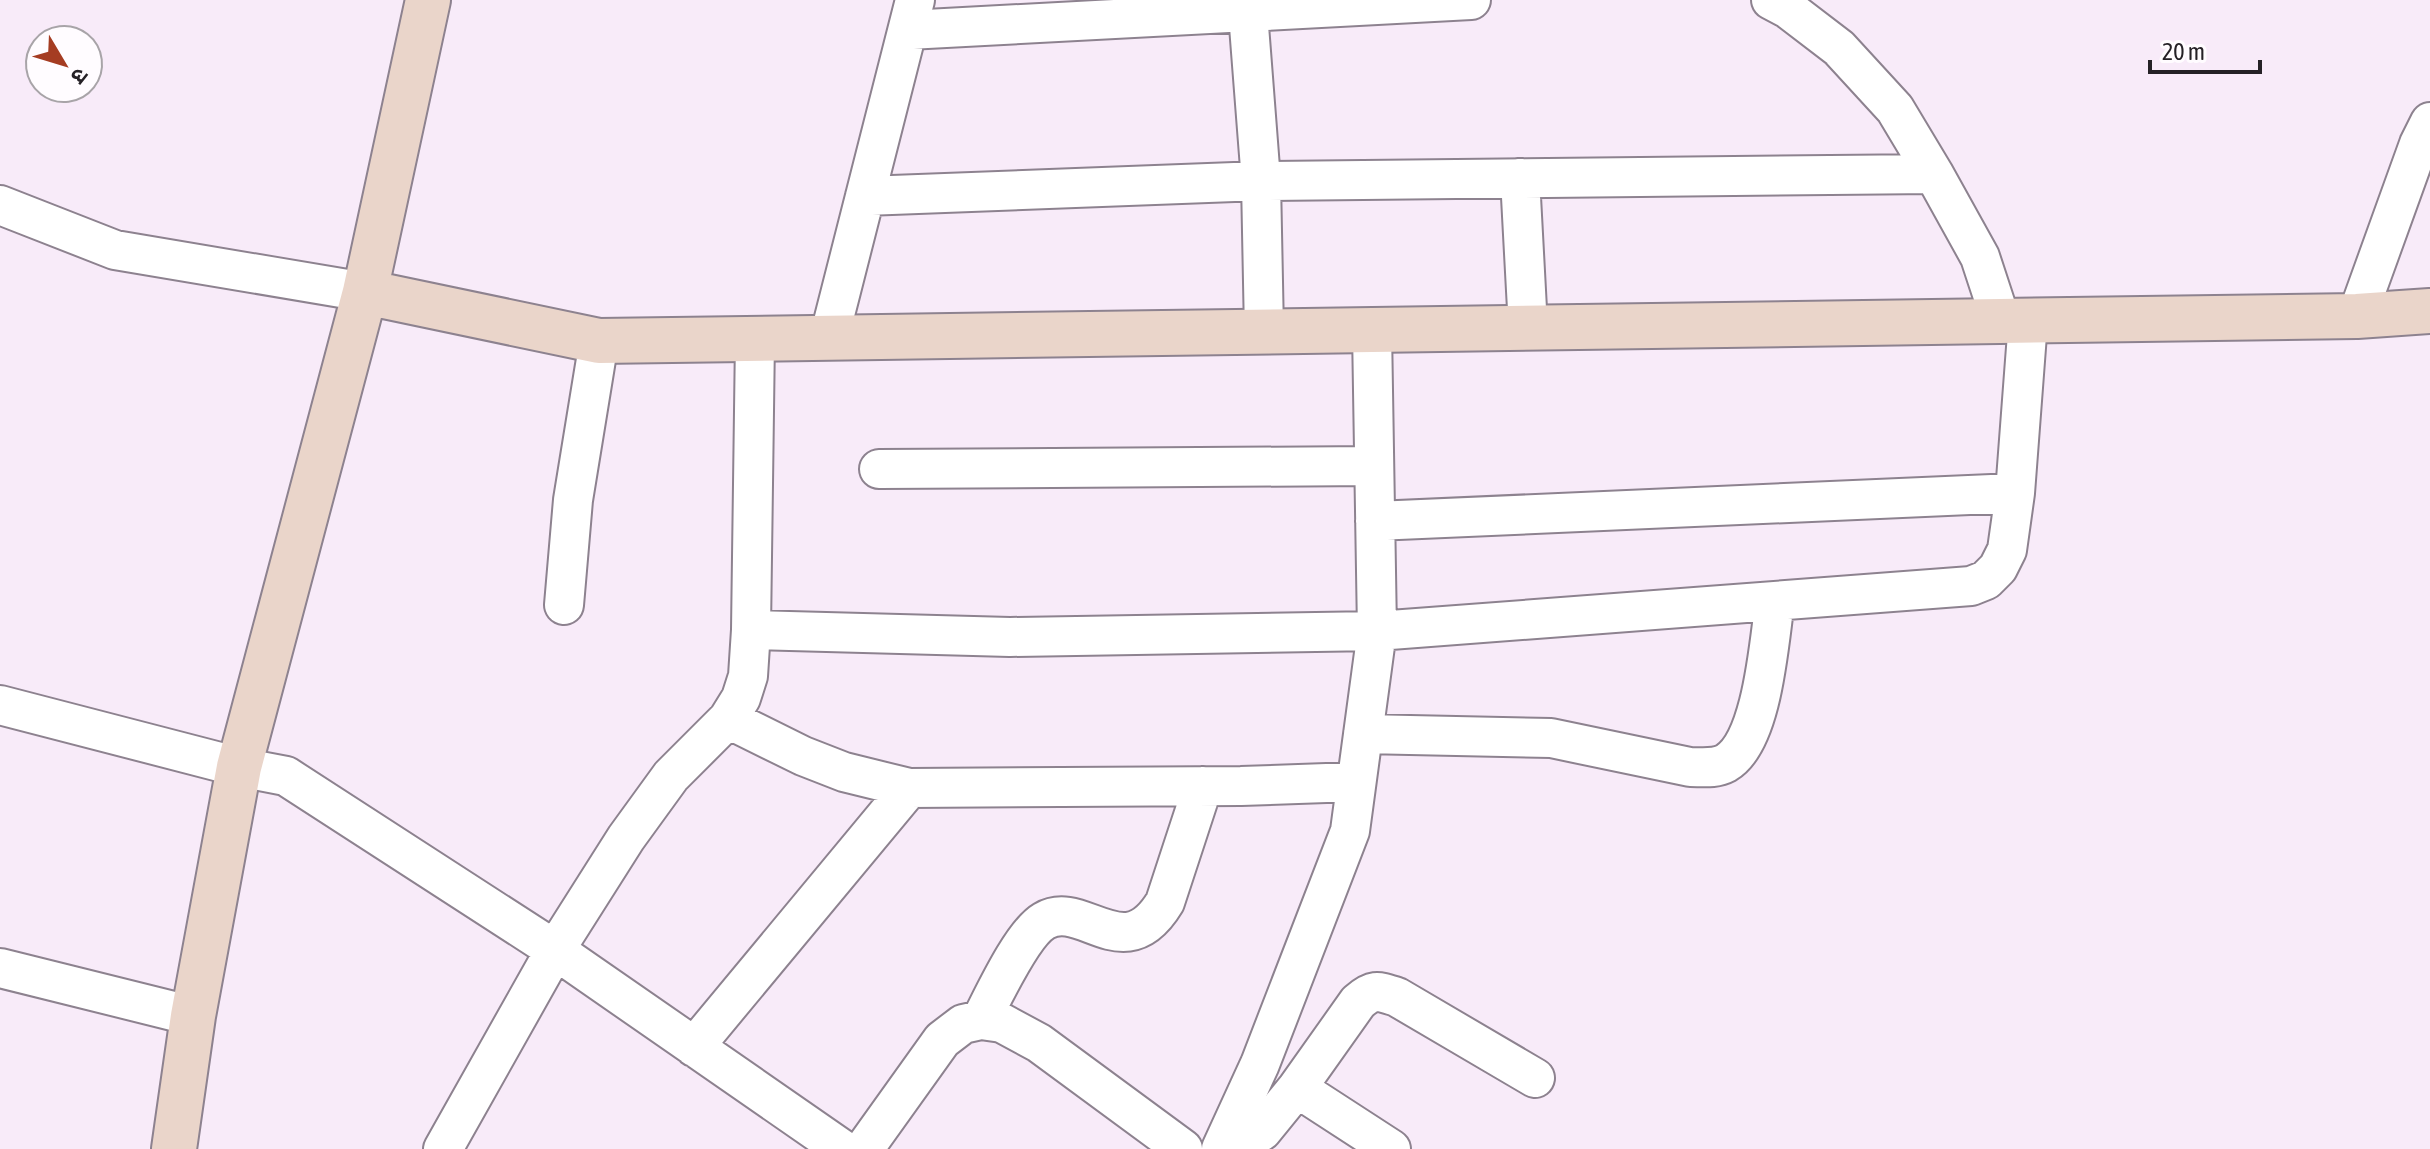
<svg xmlns="http://www.w3.org/2000/svg" width="2430" height="1149" font-family="'Asap Condensed','Noto Sans Devanagari',sans-serif">
	<style>
		.lines { fill: none; stroke-linecap: round; stroke-linejoin: round }
		.street-casing { stroke: #8d828f; stroke-width: 42 }
		.secondary-casing { stroke: #8d828f; stroke-width: 48 }
		.street { stroke: #fff; stroke-width: 38 }
		.secondary { stroke: #ead5ca; stroke-width: 44 }
	</style>
	<rect width="100%" height="100%" fill="#f8ebf9"/>
	<g class="lines">
		<g class="street-casing">
			<path id="street" d="M 1247,0 L 1261,181 L 1264,332
				M 1771,0 L 1788,9 L 1839,48 L 1895,109 L 1934,174 L 1980,257 L 2001,321
				M 908,30 L 1471,0
				M 1520,178 L 1528,328
				M 865,196 L 1261,181 L 1934,174
				M 0,205 L 115,250 L 365,292
				M 2357,316 L 2419,144 L 2430,122
				M 829,338 L 915,0
				M 879,469 L 1374,466
				M 1375,521 L 2015,493
				M 564,605 L 573,500 L 599,341
				M 751,630 L 1010,637 L 1377,631 L 1971,586 L 1986,580 L 1998,568 L 2007,550 L 2015,493 L 2028,321
				M 0,705 L 239,767 L 286,776 L 555,950 L 842,1149
				M 728,719 L 803,756 L 844,772 L 909,788 L 1241,786 L 1355,782
				M 1363,734 L 1551,738 L 1690,767 C 1703,767 1715,769 1726,763 C 1763,741 1769,641 1775,601
				M 0,968 L 193,1016
				M 981,1020 C 994,995 1022,934 1044,921 C 1083,898 1124,970 1165,902 L 1203,786
				M 694,1047 L 909,788
				M 1297,1088 L 1391,1149
				M 1225,1141 L 1246,1141 L 1262,1131 L 1297,1088 L 1358,1002 C 1374,988 1378,991 1397,997 L 1535,1078
				M 443,1149 L 555,950 L 626,838 L 671,776 L 728,719 L 741,698 L 748,676 L 751,630 L 755,338
				M 864,1149 L 942,1040 L 963,1024 L 981,1020 L 1002,1023 L 1039,1043 L 1183,1149
				M 1221,1149 L 1260,1064 L 1350,831 L 1377,631 L 1372,330"/>
		</g>
		<g class="secondary-casing">
			<path id="secondary" d="M 365,292 L 599,341 L 2357,316 L 2430,311
				M 174,1149 L 193,1016 L 239,767 L 365,292 L 428,0"/>
		</g>
		<use href="#street" class="street"/>
		<use href="#secondary" class="secondary"/>
	</g>
	<g transform="translate(64 64) rotate(128)"><circle r="38" fill="#fffcff" stroke="#a8a4a8" stroke-width="2"/>
	<path d="M0-6L14 30L0 20L-14 30Z" fill="#a53c22"/>
	<text y="-12" font-size="22" font-weight="bold" text-anchor="middle" fill="#252126">उ</text>
	</g>
	<path d="M2150 60v12h110v-12" fill="none" stroke="#252126" stroke-width="4"/>
	<text x="2162" y="60" font-size="24" fill="#252126" stroke="#fffcff" stroke-width="6" paint-order="stroke">20 m</text>
</svg>
